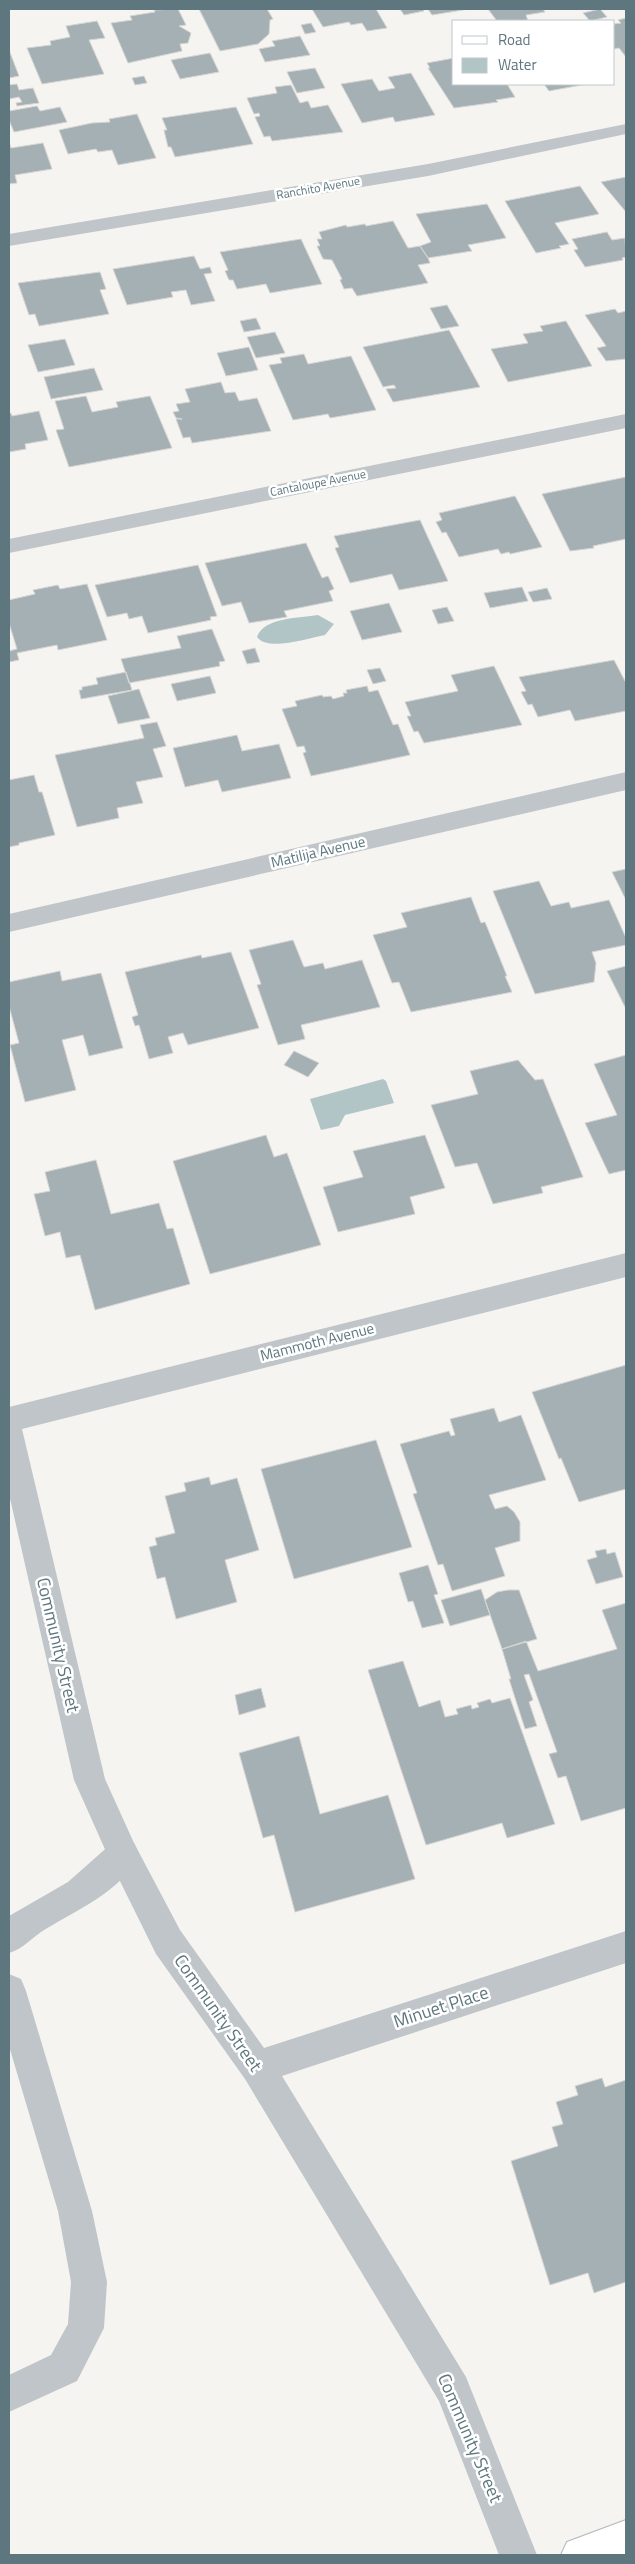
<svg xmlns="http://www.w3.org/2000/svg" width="635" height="2564" font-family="'Titillium Web',sans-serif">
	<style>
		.water { fill: #b2c5c6 }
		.building { fill: #a4b0b3; stroke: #d6d5d3 }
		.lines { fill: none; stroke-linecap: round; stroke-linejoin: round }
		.primary-casing { stroke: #b0b7ba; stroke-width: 2 }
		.service { fill: #bfc5c8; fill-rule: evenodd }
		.minor { fill: #bfc5c8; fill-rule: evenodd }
		.primary { fill: #fff; fill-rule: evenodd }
		.labels { text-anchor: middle; stroke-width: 5; stroke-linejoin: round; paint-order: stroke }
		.far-street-label { font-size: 12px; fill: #5e767e; stroke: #fff }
		.street-label { font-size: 15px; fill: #5e767e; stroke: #fff }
		.near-street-label { font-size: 18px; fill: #5e767e; stroke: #fff }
	</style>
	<rect width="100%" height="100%" fill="#f5f4f0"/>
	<path class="water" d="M 318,615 L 334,624 L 325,635 C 308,638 268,652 257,637 C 264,617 300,618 318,615 Z
		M 383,1079 L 386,1081 L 394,1103 L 345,1115 L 339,1126 L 321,1130 L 310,1099 Z"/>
	<path class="building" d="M 178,9 L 186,25 L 179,26 L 191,33 L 188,43 L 180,44 L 182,51 L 128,63 L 111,23 L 132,20 L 130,16 L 155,12 L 154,10 Z
		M 199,9 L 267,9 L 273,19 L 270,20 L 269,34 L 258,44 L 220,51 Z
		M 312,9 L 376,9 L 387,28 L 367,31 L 362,23 L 351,25 L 349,22 L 323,27 Z
		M 400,9 L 423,9 L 424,11 L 404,15 Z
		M 428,9 L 469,9 L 432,15 Z
		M 488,9 L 543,9 L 545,12 L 526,15 L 528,21 L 497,21 Z
		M 600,9 L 607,17 L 590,21 L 583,13 Z
		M 626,18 L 626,57 L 619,48 L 614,49 L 614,24 L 621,23 L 618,20 Z
		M 97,21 L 105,38 L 89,40 L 104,74 L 42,84 L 27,48 L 51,45 L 50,41 L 70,37 L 66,26 Z
		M 311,23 L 316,32 L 305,34 L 301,25 Z
		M 300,36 L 310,55 L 265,62 L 259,49 L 275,46 L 272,41 Z
		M 9,50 L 19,76 L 9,78 Z
		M 210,53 L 219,72 L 180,79 L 171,60 Z
		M 454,58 L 454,84 L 507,84 L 515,97 L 496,100 L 498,102 L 454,108 L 428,68 L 430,68 L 427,63 Z
		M 315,68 L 325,88 L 297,93 L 287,72 Z
		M 411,73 L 435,115 L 395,122 L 393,117 L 362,123 L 341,84 L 372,79 L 379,91 L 395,88 L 388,77 Z
		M 144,76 L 147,83 L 135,85 L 132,78 Z
		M 17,84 L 19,90 L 33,88 L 39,103 L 17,106 L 16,103 L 22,102 L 19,97 L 9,99 L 9,85 Z
		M 544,84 L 587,84 L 549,91 Z
		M 291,85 L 300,103 L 308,101 L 311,108 L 328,105 L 343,132 L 272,141 L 270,136 L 264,137 L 255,117 L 260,116 L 259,113 L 254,114 L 247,98 L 277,93 L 275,87 Z
		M 37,106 L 40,111 L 60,107 L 67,122 L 14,132 L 9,120 L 9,111 Z
		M 236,107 L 253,144 L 175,157 L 171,147 L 168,147 L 164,130 L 167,130 L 162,118 Z
		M 137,114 L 156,158 L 118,165 L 112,150 L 98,152 L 96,149 L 68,154 L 59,130 L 92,123 L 110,122 L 109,119 Z
		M 9,142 L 11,148 L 43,143 L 52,169 L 15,175 L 17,183 L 9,184 Z
		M 626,177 L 626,212 L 601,182 Z
		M 580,186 L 599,214 L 555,223 L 569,244 L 559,246 L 561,248 L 536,253 L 505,201 Z
		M 487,204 L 506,238 L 468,245 L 472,251 L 428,258 L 420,246 L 431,242 L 416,214 Z
		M 393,221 L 408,248 L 420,246 L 428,258 L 430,263 L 418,265 L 428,283 L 357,296 L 352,288 L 344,289 L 340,280 L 342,279 L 332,260 L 323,259 L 317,246 L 320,246 L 317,239 L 322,239 L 319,232 L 346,225 L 347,227 L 365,224 L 366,226 Z
		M 607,232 L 612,240 L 625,238 L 626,257 L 622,258 L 623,260 L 585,267 L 574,250 L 578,249 L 572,239 Z
		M 301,239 L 322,284 L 270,293 L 266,284 L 237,289 L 233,280 L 229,280 L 225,271 L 228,270 L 220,252 Z
		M 194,256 L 200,269 L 210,267 L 212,273 L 204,274 L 215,301 L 191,305 L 186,290 L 171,292 L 173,297 L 127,305 L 113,269 Z
		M 100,272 L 106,289 L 100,290 L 109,314 L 39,326 L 35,314 L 29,315 L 18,283 Z
		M 447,305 L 459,326 L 441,329 L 430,308 Z
		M 615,309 L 618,313 L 626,311 L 626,359 L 606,361 L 597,348 L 606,346 L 585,315 Z
		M 256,318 L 261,329 L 244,332 L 240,321 Z
		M 566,321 L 592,366 L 508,382 L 491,349 L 528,343 L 523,334 L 543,331 L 540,326 Z
		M 449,330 L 480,387 L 393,402 L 386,389 L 396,388 L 394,385 L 383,387 L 363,347 Z
		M 275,332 L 285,353 L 256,358 L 247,337 Z
		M 65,339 L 75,365 L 38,372 L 28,345 Z
		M 249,347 L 258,370 L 226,376 L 217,353 Z
		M 304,354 L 308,364 L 351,356 L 376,410 L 330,418 L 328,414 L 293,420 L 269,365 L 282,363 L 280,358 Z
		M 94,368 L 103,390 L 51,399 L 44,377 Z
		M 221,382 L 225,393 L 235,392 L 239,401 L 257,398 L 271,431 L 192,443 L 190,437 L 183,438 L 176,419 L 182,419 L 176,418 L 173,412 L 179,411 L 176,404 L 190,402 L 185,389 Z
		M 86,396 L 92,412 L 118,407 L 116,402 L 150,396 L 172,448 L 69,467 L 56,430 L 64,429 L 55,401 Z
		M 39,411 L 48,440 L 25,444 L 26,449 L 9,452 L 9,414 L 11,413 L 12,416 Z
		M 626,477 L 626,539 L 593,546 L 594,548 L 570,551 L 542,494 Z
		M 515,496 L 542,547 L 510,554 L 509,552 L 501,554 L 498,549 L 459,557 L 446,532 L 442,533 L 436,522 L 442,520 L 439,513 Z
		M 420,520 L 448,581 L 399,590 L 392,574 L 350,583 L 335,548 L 339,547 L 334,536 Z
		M 306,543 L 322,578 L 328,576 L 334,589 L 329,591 L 333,601 L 284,611 L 287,617 L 249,623 L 241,602 L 222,606 L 205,563 Z
		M 198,565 L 217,616 L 210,617 L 211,620 L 148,633 L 142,616 L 129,619 L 127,613 L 107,617 L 95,585 Z
		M 87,584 L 107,640 L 58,650 L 57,645 L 17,653 L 19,660 L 9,662 L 9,651 L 17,649 L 9,623 L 9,600 L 35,594 L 33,590 L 58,585 L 60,589 Z
		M 522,587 L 528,601 L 490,608 L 484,593 Z
		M 547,588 L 552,599 L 533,602 L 528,592 Z
		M 389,603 L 402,632 L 362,640 L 350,611 Z
		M 447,607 L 454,621 L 438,624 L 432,610 Z
		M 212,629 L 225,661 L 219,662 L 220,666 L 129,683 L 121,659 L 181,648 L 177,636 Z
		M 255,648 L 260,662 L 247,664 L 242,651 Z
		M 614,660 L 626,683 L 626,711 L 575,721 L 570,710 L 538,717 L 532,704 L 528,705 L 521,692 L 526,691 L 519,677 Z
		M 494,666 L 522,725 L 424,743 L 418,731 L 414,732 L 407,716 L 411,716 L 405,702 L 458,691 L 451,675 Z
		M 380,668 L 386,681 L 373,684 L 367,670 Z
		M 126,672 L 132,690 L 81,699 L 79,690 L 82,690 L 82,687 L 98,684 L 96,678 Z
		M 210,676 L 216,693 L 177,701 L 171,684 Z
		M 367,686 L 369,692 L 378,690 L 393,725 L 398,724 L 410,755 L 311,776 L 303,753 L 306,752 L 304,746 L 297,747 L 282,709 L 297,706 L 295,701 L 322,695 L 323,697 L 331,696 L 333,699 L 344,696 L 343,693 L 347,693 L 346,690 Z
		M 139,689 L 150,718 L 118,724 L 108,696 Z
		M 157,722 L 166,746 L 153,749 L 163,777 L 136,782 L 143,803 L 117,808 L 119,818 L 77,827 L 55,755 L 144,738 L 140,725 Z
		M 237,735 L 242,751 L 279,744 L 291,778 L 222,792 L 218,780 L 185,787 L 173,748 Z
		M 34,775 L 39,792 L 42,792 L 55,835 L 19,843 L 19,845 L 9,847 L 9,780 Z
		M 626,869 L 626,900 L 612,872 Z
		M 539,881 L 551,906 L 569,902 L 571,908 L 609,900 L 626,938 L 626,945 L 592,952 L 596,963 L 594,982 L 535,994 L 493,891 Z
		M 471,897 L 481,923 L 485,922 L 507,976 L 505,976 L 512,992 L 411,1012 L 399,982 L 392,983 L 373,935 L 407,927 L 401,913 Z
		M 293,940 L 304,967 L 323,963 L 325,969 L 362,960 L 380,1007 L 301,1025 L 305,1039 L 278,1045 L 257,985 L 261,984 L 249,950 Z
		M 231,952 L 259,1028 L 188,1045 L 183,1033 L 168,1037 L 173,1053 L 149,1059 L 139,1025 L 135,1026 L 132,1017 L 138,1015 L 125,972 L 201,955 L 202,958 Z
		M 626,966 L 626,1006 L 625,1007 L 607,971 Z
		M 60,971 L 62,981 L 101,973 L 123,1048 L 89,1056 L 83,1035 L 62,1040 L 76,1090 L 25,1102 L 10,1045 L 19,1043 L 9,1006 L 9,982 Z
		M 294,1051 L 319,1063 L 308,1077 L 284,1065 Z
		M 626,1055 L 626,1170 L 609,1174 L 585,1123 L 617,1115 L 594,1064 Z
		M 518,1060 L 535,1080 L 543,1079 L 583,1177 L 541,1187 L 543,1193 L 493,1204 L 477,1163 L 455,1167 L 431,1105 L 478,1094 L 470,1071 Z
		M 266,1135 L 274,1157 L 287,1153 L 321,1245 L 210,1274 L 173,1161 Z
		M 425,1135 L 445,1188 L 410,1197 L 415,1214 L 338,1232 L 323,1187 L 363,1177 L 353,1151 Z
		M 96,1160 L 111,1214 L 159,1203 L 167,1229 L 173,1228 L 190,1284 L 95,1310 L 80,1255 L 66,1258 L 60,1232 L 45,1236 L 34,1194 L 50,1191 L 45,1172 Z
		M 626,1365 L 626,1489 L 579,1502 L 561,1458 L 559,1459 L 532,1392 Z
		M 494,1408 L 499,1422 L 521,1415 L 546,1480 L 489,1495 L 495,1509 L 507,1506 L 514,1512 L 520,1522 L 520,1541 L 495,1548 L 505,1576 L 452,1591 L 443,1564 L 438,1565 L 413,1494 L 417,1493 L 400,1444 L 449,1431 L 451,1436 L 455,1435 L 450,1419 Z
		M 376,1440 L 412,1547 L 294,1579 L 261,1469 Z
		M 209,1477 L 211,1485 L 237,1478 L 259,1550 L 225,1560 L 237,1602 L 176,1619 L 165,1577 L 157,1579 L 149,1547 L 157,1545 L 155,1538 L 175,1533 L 165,1496 L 186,1491 L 184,1483 Z
		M 606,1549 L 607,1554 L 615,1552 L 623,1577 L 596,1584 L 587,1560 L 597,1557 L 595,1551 Z
		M 428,1565 L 438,1594 L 434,1595 L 444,1623 L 422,1628 L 413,1601 L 408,1602 L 399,1573 Z
		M 481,1589 L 490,1615 L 450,1626 L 441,1600 Z
		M 508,1590 L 519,1590 L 537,1639 L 502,1649 L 485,1600 L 497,1592 Z
		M 626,1603 L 626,1808 L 581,1821 L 566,1776 L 558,1778 L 549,1754 L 557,1752 L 529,1674 L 524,1675 L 533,1700 L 529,1702 L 537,1726 L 525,1729 L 509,1679 L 511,1679 L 502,1649 L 526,1641 L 538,1671 L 617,1649 L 602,1610 Z
		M 403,1661 L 419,1707 L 440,1700 L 445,1717 L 458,1714 L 456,1709 L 471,1705 L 472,1709 L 479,1707 L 477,1703 L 490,1699 L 492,1703 L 510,1698 L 555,1824 L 507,1838 L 502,1823 L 426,1845 L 368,1670 Z
		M 261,1688 L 266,1707 L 239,1715 L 235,1695 Z
		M 299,1736 L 320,1814 L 388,1795 L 415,1879 L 295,1912 L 274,1835 L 263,1838 L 239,1753 Z
		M 602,2078 L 605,2087 L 626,2080 L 626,2282 L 594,2293 L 588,2273 L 550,2285 L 511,2161 L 558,2146 L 552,2127 L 563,2124 L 556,2102 L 578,2095 L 575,2086 Z"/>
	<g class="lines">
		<g class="primary-casing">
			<path id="primary" d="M 626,2520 L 626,2555 L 561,2555 L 567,2542 Z"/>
		</g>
		<path class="service" d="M 123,1838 L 134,1843 L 139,1854 C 124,1891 72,1912 41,1932 C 30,1940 22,1949 9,1953 L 9,1916 L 68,1882 L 112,1843 Z
			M 9,1974 L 21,1979 L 26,1991 L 92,2211 L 107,2282 L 104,2328 L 77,2381 L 9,2412 L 9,2375 L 51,2355 L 68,2324 L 71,2282 L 58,2211 L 9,2046 Z"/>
		<path class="minor" d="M 626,124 L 626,134 L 428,176 L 9,246 L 9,234 L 428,164 Z
			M 626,414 L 626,428 L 9,553 L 9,539 Z
			M 626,772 L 626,790 L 9,932 L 9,914 Z
			M 626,1253 L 626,1277 L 22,1429 L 105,1779 L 134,1843 L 180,1930 L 264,2048 L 626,1931 L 626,1963 L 282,2076 L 466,2377 L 537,2555 L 499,2555 L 439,2401 L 245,2079 L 156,1954 L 112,1865 L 79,1791 L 74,1780 L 9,1494 L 9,1407 Z"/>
		<use href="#primary" class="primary"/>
	</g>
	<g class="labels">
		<g class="far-street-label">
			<text transform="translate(318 188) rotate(-10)" y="4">Ranchito Avenue</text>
			<text transform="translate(318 483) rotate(-11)" y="4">Cantaloupe Avenue</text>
		</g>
		<g class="street-label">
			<text transform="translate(318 852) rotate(-13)" y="5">Matilija Avenue</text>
			<text transform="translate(317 1342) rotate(-14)" y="5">Mammoth Avenue</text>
		</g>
		<g class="near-street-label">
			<text transform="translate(58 1645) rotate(77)" y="6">Community Street</text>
			<text transform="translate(441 2007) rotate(-18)" y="6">Minuet Place</text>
			<text transform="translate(218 2013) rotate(55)" y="6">Community Street</text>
			<text transform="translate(470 2438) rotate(67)" y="6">Community Street</text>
		</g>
	</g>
	<rect width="635" height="2564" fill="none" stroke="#5e767e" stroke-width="20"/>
	<rect x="452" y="20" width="162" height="65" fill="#ffffff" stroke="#bfc8cb"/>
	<rect x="462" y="36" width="25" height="8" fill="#ffffff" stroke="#bfc8cb"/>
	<text x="498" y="45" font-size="15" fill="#5e767e">Road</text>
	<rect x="462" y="58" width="25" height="15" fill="#b2c5c6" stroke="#bfc8cb"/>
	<text x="498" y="70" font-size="15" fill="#5e767e">Water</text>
</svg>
